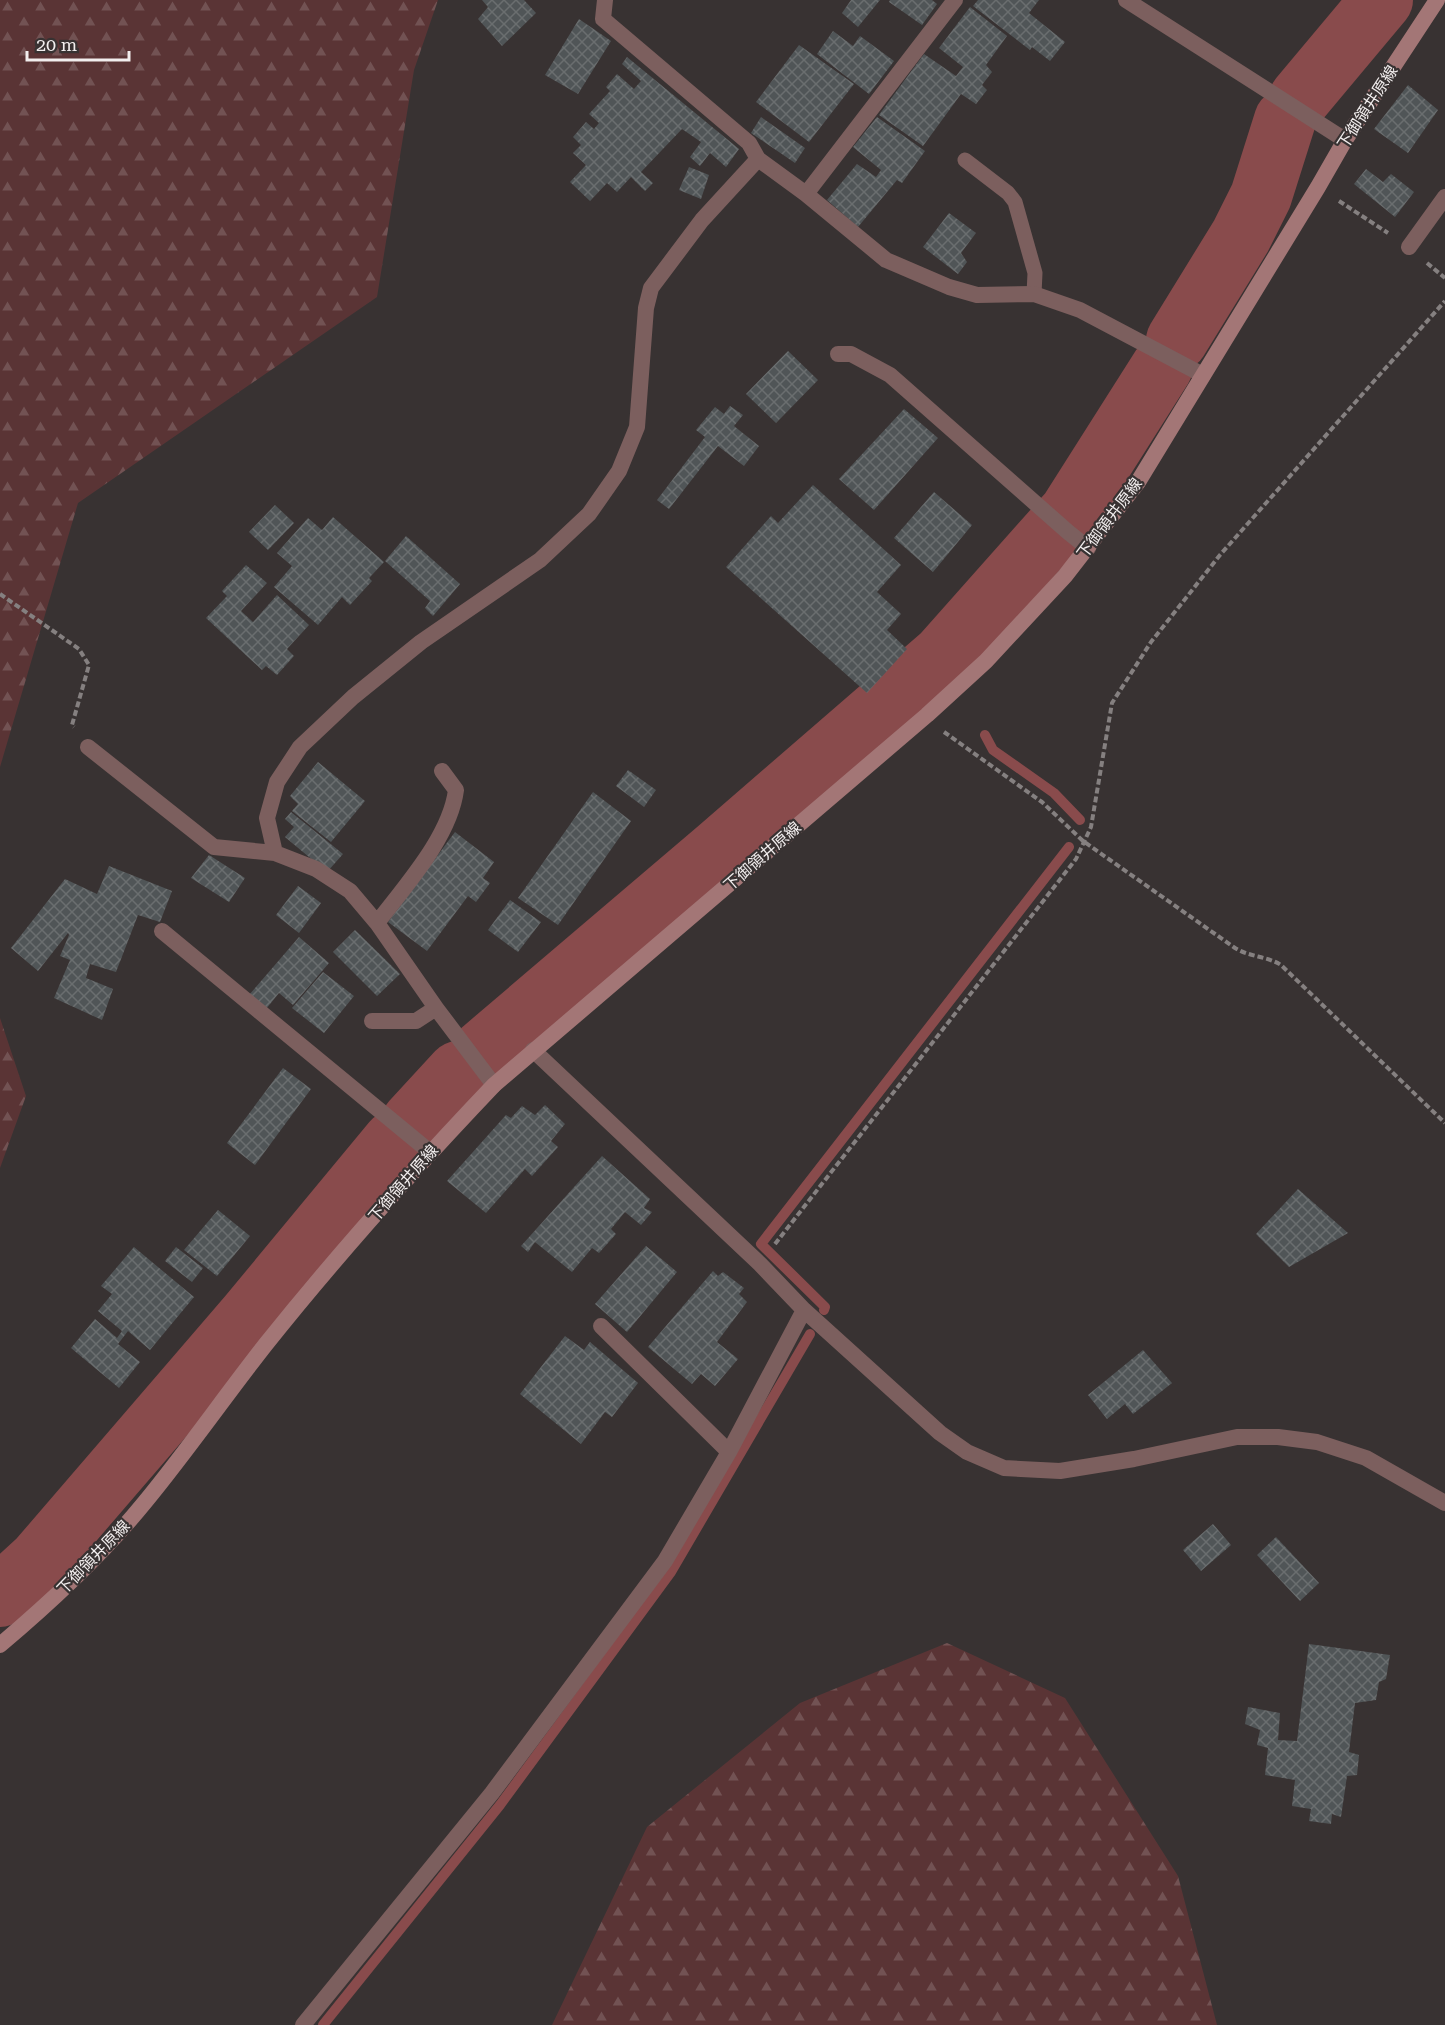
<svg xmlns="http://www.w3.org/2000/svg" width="1445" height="2025" font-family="'Roboto Serif','Noto Sans JP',serif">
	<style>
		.forest { fill: url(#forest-firs) }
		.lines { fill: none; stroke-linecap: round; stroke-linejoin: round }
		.stream { stroke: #894b4c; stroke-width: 10 }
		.river { stroke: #894b4c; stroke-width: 62 }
		.building { fill: url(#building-cross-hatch) }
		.path { stroke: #858080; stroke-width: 4; stroke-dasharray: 6 3; stroke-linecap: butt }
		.service { stroke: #7c5f5e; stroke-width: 15 }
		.minor { stroke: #7c5f5e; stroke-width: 16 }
		.secondary { stroke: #a37676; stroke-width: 16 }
		.labels { text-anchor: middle; stroke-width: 4.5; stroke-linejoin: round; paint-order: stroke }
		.street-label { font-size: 16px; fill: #f2eeee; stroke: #383232 }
	</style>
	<defs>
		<pattern id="forest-firs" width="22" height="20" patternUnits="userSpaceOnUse" patternTransform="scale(1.5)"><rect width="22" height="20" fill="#5a3435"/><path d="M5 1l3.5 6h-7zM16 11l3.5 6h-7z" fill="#725253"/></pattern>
		<pattern id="building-cross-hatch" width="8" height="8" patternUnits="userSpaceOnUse" patternTransform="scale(1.5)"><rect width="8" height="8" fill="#505557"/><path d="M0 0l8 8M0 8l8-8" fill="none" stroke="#6a6e6f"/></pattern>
	</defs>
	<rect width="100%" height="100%" fill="#383232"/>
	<path class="forest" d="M 0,0 L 438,0 L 414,70 L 377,297 L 78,503 L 0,767 Z
		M 0,1018 L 26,1096 L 0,1168 Z
		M 947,1643 L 1065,1698 L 1178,1876 L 1217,2025 L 552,2025 L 647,1827 L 800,1703 Z"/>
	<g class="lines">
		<path class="stream" d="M 985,735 L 993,750 L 1054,793 L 1080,820
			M 824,1310 L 825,1307 L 761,1244 L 1069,847
			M 323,2025 L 500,1805 L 671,1572 L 810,1334"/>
		<path class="river" d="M 1300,98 L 1382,0
			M 1177,340 L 1241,236 L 1261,196 L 1285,120
			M 482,1051 L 719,849 L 942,656 L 1070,512 L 1162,367
			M 412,1122 L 458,1072
			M 0,1596 L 39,1560 L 249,1316 L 393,1142"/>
	</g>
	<path class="building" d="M 482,0 L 524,0 L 536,13 L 502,46 L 478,19 L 488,7 Z
		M 851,0 L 880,0 L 858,27 L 842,13 Z
		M 890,0 L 932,0 L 937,4 L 922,25 L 889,2 Z
		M 978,0 L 1039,0 L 1029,13 L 1065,42 L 1050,61 L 1032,47 L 1030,50 L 973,6 Z
		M 970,7 L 1007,36 L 986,65 L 992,72 L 982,85 L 987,90 L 976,104 L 961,94 L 923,146 L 879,115 L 924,54 L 956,76 L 963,67 L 939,48 Z
		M 579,19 L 611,41 L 578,94 L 545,75 Z
		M 833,31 L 853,46 L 860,36 L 894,61 L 869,94 L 817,54 Z
		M 799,45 L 854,84 L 809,142 L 756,102 Z
		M 627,57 L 739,149 L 726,167 L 710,153 L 700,166 L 690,157 L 701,142 L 682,129 L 641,172 L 653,183 L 645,191 L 631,177 L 617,192 L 607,183 L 590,201 L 570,182 L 586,165 L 573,153 L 581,145 L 573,137 L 586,122 L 594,129 L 599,123 L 589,114 L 610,91 L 606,87 L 617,74 L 634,89 L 641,81 L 622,64 Z
		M 1408,85 L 1438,110 L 1408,153 L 1374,129 Z
		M 761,117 L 805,148 L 795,163 L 751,133 Z
		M 877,117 L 925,151 L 902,183 L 897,180 L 858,227 L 827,200 L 857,164 L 876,177 L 881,170 L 853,147 Z
		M 689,167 L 709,175 L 701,199 L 679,190 Z
		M 1366,169 L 1383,182 L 1391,174 L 1414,192 L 1395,217 L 1354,184 Z
		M 949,213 L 976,233 L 961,253 L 967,262 L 958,274 L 923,247 Z
		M 788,351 L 818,380 L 776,423 L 746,394 Z
		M 730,406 L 743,415 L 734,426 L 759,446 L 744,466 L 718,446 L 669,509 L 657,500 L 705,437 L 696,430 L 715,407 L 724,414 Z
		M 904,409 L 938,438 L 874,510 L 839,479 Z
		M 813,485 L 901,565 L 877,592 L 901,614 L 887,630 L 907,649 L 867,693 L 726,567 L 771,516 L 778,523 Z
		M 934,492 L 972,525 L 933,572 L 894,538 Z
		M 275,505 L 294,523 L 268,550 L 249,532 Z
		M 333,517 L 384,562 L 369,578 L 372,581 L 350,605 L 342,597 L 318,625 L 274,587 L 292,566 L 277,553 L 308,518 L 322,530 Z
		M 406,536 L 460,584 L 433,616 L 425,608 L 430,601 L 385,561 Z
		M 246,565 L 267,583 L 241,611 L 253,622 L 277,595 L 309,625 L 287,649 L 294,656 L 277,675 L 266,666 L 262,670 L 206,618 L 227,596 L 222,591 Z
		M 318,762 L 365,801 L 331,842 L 292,811 L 298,804 L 290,796 Z
		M 628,770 L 656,790 L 644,807 L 616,786 Z
		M 593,792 L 631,821 L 558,925 L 518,898 Z
		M 291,812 L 343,854 L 327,872 L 285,837 L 294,827 L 285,819 Z
		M 455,832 L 494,862 L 483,878 L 490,883 L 476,902 L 468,896 L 427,951 L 388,922 Z
		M 209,855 L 245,878 L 229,902 L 191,878 Z
		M 109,866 L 172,891 L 160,922 L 138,915 L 116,972 L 90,964 L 86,978 L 113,989 L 102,1020 L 54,998 L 70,960 L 60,956 L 69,935 L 68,933 L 38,971 L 11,948 L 65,879 L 97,894 Z
		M 298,886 L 321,903 L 299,933 L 276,915 Z
		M 510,900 L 541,922 L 518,952 L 488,930 Z
		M 355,930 L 400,974 L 377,996 L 333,952 Z
		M 299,937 L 329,963 L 293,1005 L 279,993 L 266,1009 L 249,995 Z
		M 323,972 L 354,996 L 324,1033 L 292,1008 Z
		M 283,1068 L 311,1089 L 255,1165 L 227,1143 Z
		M 545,1105 L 565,1124 L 551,1141 L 558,1147 L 532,1176 L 525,1169 L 486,1213 L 447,1181 L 506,1115 L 511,1118 L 522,1106 L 535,1115 Z
		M 602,1156 L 650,1199 L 644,1208 L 652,1212 L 641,1225 L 625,1212 L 611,1229 L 616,1234 L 599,1253 L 592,1248 L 572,1272 L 535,1242 L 528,1252 L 521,1246 Z
		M 1298,1189 L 1348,1233 L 1289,1267 L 1256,1234 Z
		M 218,1210 L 250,1236 L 217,1276 L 184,1250 Z
		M 646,1246 L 677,1272 L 627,1332 L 595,1304 Z
		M 134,1247 L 194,1297 L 150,1350 L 128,1331 L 118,1344 L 140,1362 L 119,1388 L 71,1348 L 95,1319 L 117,1338 L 122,1331 L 98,1311 L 112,1294 L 101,1286 Z
		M 176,1247 L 203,1268 L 192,1282 L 165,1261 Z
		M 713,1271 L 718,1276 L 723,1272 L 744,1288 L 739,1294 L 747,1302 L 717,1342 L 738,1359 L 715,1386 L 701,1374 L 692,1384 L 648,1347 Z
		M 565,1336 L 584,1350 L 590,1342 L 638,1383 L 612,1417 L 605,1412 L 581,1444 L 520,1394 Z
		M 1143,1350 L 1172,1383 L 1133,1414 L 1125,1404 L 1107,1419 L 1088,1395 Z
		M 1213,1524 L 1231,1545 L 1201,1571 L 1183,1550 Z
		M 1276,1537 L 1319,1583 L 1300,1601 L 1257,1555 Z
		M 1309,1644 L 1390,1655 L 1386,1679 L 1379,1682 L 1376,1700 L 1355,1703 L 1349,1752 L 1359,1755 L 1357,1775 L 1347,1776 L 1341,1817 L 1332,1814 L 1331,1824 L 1309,1821 L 1311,1809 L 1292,1806 L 1295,1780 L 1265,1775 L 1268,1748 L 1257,1745 L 1260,1730 L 1245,1724 L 1248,1707 L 1280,1713 L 1278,1740 L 1297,1741 Z"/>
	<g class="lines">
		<path class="path" d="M 1339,201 L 1388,233
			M 1427,263 L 1445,278
			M 0,594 L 79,649 L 89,665 L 72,725 L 74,727
			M 944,732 L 1042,802 L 1083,841 L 1235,948 C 1249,957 1267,956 1281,965 L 1445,1123
			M 775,1244 L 1076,859 L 1091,827 L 1112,703 L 1151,642 L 1220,555 L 1445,301"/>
		<path class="service" d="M 965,160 L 1008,193 L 1015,202 L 1035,273 L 1034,294"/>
		<path class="minor" d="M 605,0 L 603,19 L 749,143 L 758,159 L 806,194 L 886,260 L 949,287 L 977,295 L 1034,294 L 1080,310 L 1203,375
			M 1126,0 L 1345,140
			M 806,194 L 955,0
			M 1409,247 L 1445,197
			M 838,354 L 851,354 L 890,375 L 1068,532 L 1088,548
			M 88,747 L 214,847 L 275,853 L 316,869 L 350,891 L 377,923 L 436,1008 L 494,1085
			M 275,853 L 267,818 L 277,782 L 300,747 L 353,697 L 421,642 L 540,560 L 589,514 L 619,471 L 637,427 L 646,308 L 651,288 L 702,220 L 758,159
			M 377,923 C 405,886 450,837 456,790 L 442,771
			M 162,931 L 430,1152
			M 372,1021 L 416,1021 L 436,1008
			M 533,1050 L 760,1264 L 804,1310 L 940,1433 L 967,1452 L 1004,1468 L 1060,1471 L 1134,1459 L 1237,1437 L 1278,1437 L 1317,1442 L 1366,1458 L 1445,1503
			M 601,1326 L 729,1452
			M 303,2025 L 492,1793 L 665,1561 L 729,1452 L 804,1310"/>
		<path class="secondary" d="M 0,1645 C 52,1601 102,1555 145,1502 C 187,1451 225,1396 266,1344 C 338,1254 415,1168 494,1085 L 927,715 L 986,661 L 1065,576 L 1138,482 L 1318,187 L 1345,140 L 1437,0"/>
	</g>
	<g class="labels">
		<g class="street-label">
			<text transform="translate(1367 107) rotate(-57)" y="6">下御領井原線</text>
			<text transform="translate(1109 518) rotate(-53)" y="6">下御領井原線</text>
			<text transform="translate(762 856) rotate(-41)" y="6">下御領井原線</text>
			<text transform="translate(403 1183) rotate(-49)" y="6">下御領井原線</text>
			<text transform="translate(93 1557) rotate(-46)" y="6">下御領井原線</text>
		</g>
	</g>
	<path d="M27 51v9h102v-9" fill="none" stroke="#f2eeee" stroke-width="3"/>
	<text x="36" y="51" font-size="18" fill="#f2eeee" stroke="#383232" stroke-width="4.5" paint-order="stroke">20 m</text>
</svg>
